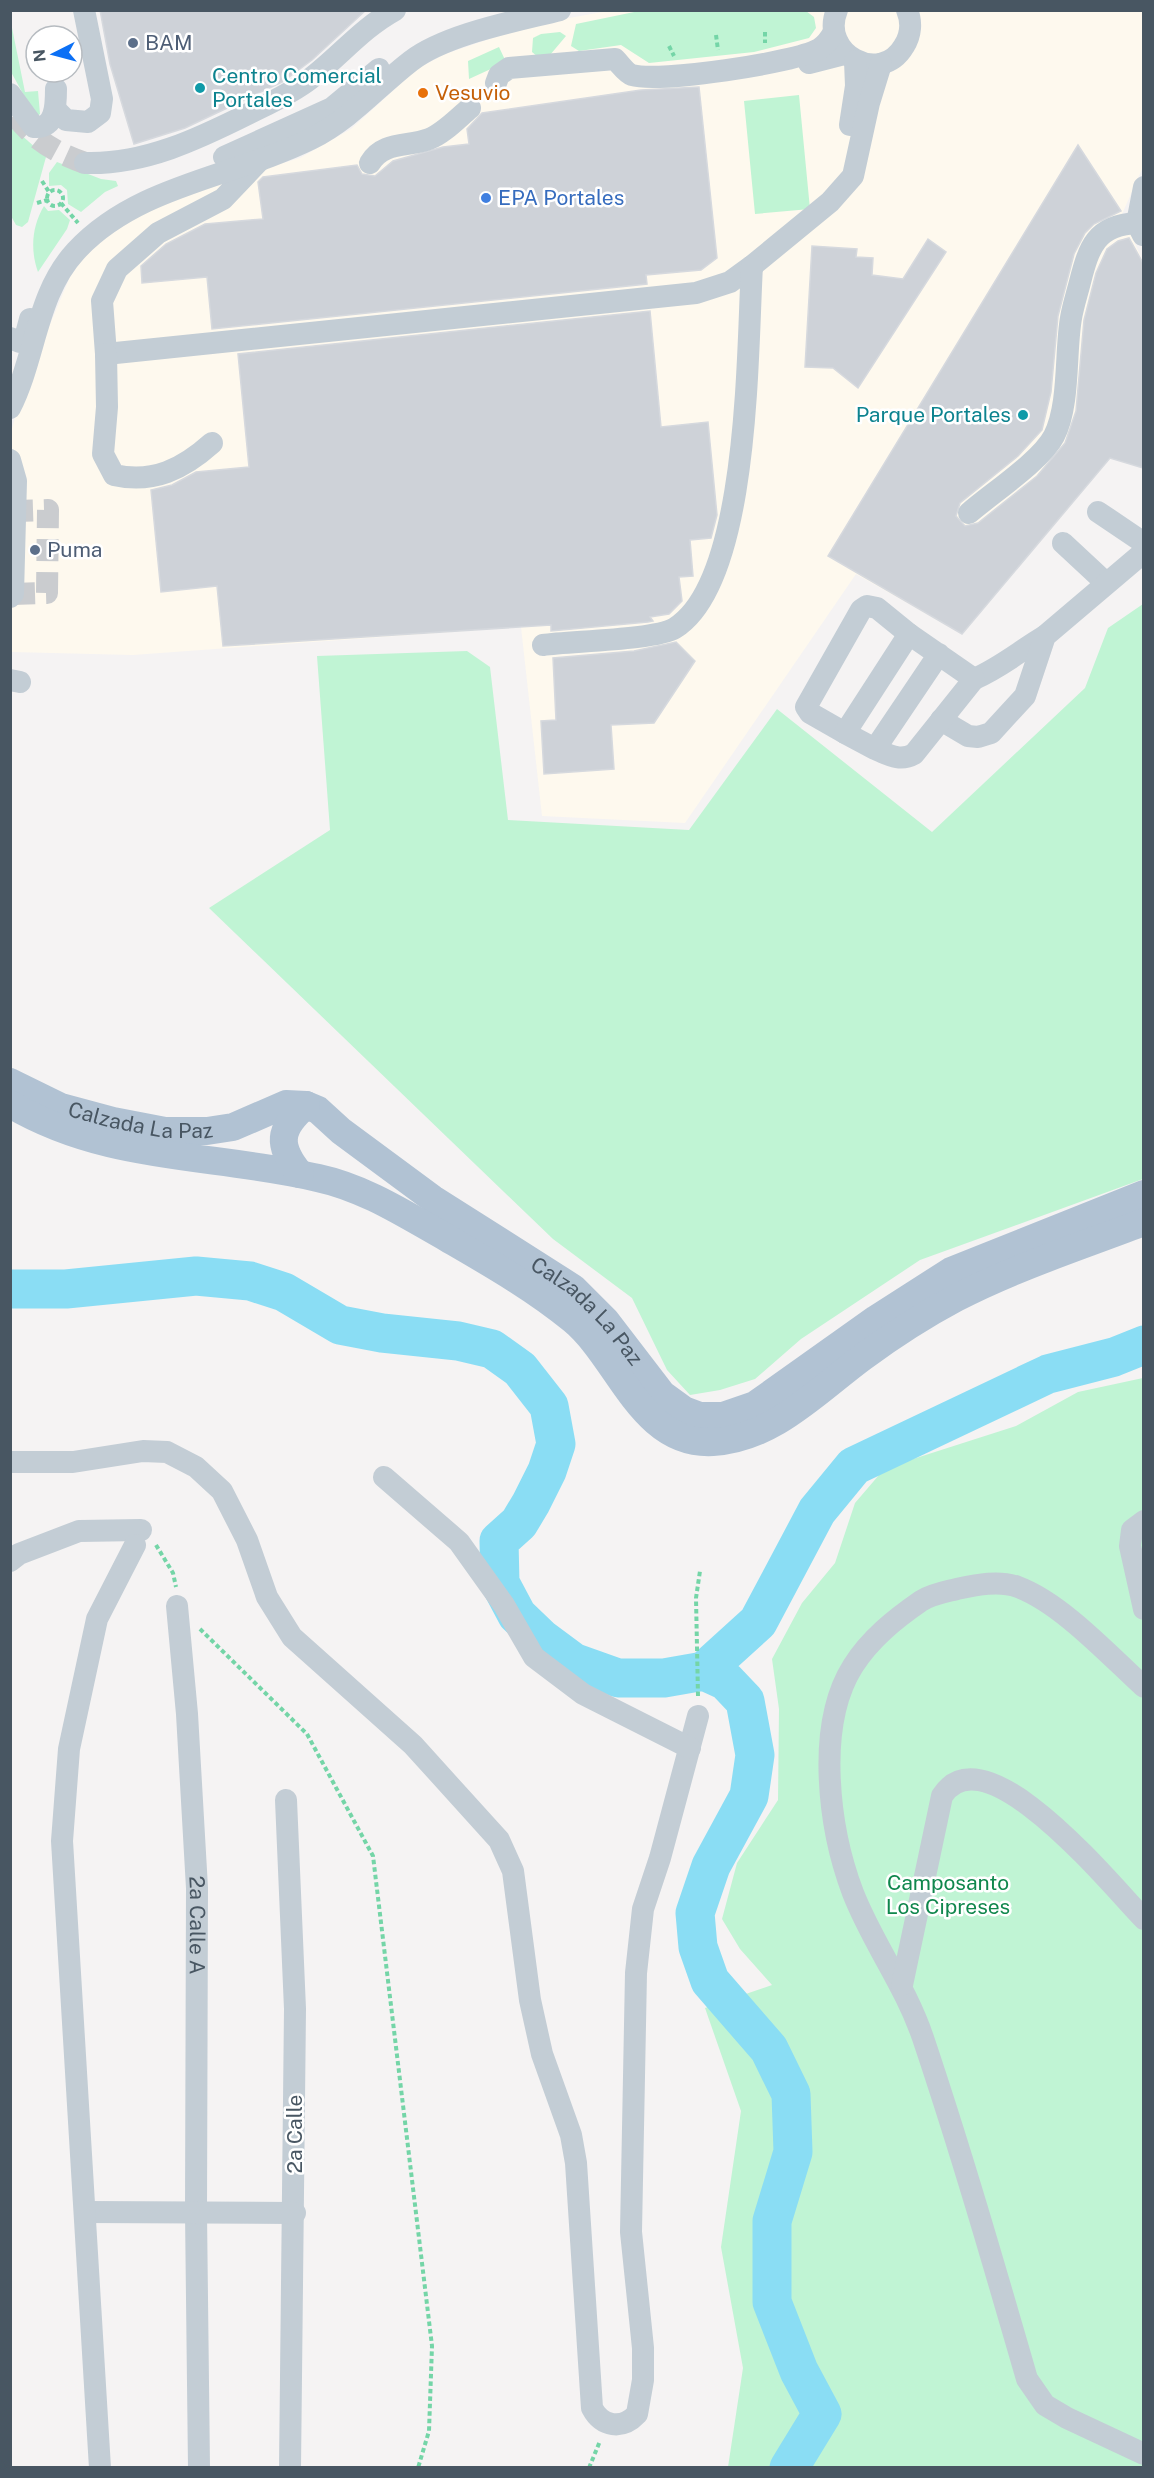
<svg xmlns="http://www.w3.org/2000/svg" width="1154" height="2478" font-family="'Public Sans',sans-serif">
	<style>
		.commercial { fill: #fef9ee }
		.green { fill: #c0f4d4 }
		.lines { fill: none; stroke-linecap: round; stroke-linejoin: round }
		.river { stroke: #8addf4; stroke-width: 39 }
		.building { fill: #ced2d8; stroke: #d6d9de; stroke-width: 1.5 }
		.minor-tunnel { stroke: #cacccf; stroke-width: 22; stroke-dasharray: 22 11; stroke-linecap: butt }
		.path { stroke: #74d5a7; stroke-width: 4; stroke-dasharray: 4.5 3; stroke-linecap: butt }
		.minor { stroke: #c3cdd5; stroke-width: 22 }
		.major { stroke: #b1c2d3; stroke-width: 28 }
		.service-dot { fill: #5c6f8a; stroke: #fff; stroke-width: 2 }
		.culture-dot { fill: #0f9aa8; stroke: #fff; stroke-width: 2 }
		.food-dot { fill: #e8710a; stroke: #fff; stroke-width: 2 }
		.shop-dot { fill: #3f7fe0; stroke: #fff; stroke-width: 2 }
		.labels { text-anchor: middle; stroke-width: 5; stroke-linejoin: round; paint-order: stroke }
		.service-label { font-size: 21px; fill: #4e5e75; stroke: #fff; text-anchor: start }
		.culture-label { font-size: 21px; fill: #0d838f; stroke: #fff; text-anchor: start }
		.food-label { font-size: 21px; fill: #c56008; stroke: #fff; text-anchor: start }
		.shop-label { font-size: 21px; fill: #366cbe; stroke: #fff; text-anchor: start }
		.street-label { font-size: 21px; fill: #485662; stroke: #fff }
		.park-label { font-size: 21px; fill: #10874d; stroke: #fff }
	</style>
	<rect width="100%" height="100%" fill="#f5f3f3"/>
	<path class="commercial" d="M 613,10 L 1143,11 L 1143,167 L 1122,214 L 1143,262 L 1143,389 L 1122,443 L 962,634 L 856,574 L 685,823 L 542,816 L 521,627 L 133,655 L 11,652 L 11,432 L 26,381 L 70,277 L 91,247 L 145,211 L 229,179 L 300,158 L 351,129 L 417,69 L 445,54 L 531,25 Z"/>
	<path class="green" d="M 639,11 L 806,11 L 814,17 L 816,28 L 809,38 L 754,52 L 649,63 L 621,45 L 579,51 L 571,46 L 576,24 Z
		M 10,18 L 25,92 L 38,91 L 40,114 L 36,117 L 11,72 Z
		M 560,32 L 566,36 L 550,55 L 538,57 L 532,52 L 533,38 L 541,34 Z
		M 499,47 L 506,62 L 469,79 L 468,61 Z
		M 799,95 L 810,209 L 755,214 L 744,101 Z
		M 10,125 L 46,157 L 28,222 L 22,227 L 16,225 L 11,216 Z
		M 57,162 L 101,179 L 116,181 L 118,186 L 105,192 L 81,212 L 68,204 L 67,190 L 61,185 L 49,186 L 49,173 Z
		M 44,206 L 48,211 L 59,210 L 70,220 L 67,229 L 38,272 C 30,250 32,226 44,206 Z
		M 1143,604 L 1143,1179 L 920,1260 L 801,1339 L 755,1379 L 720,1390 L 690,1395 L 667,1370 L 632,1298 L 553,1239 L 209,908 L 330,830 L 317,656 L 467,651 L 490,667 L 508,820 L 689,830 L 777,709 L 932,832 L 1085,688 L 1108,628 Z
		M 1143,1378 L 1143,2467 L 728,2467 L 743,2368 L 721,2247 L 741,2111 L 705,2008 L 772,1985 L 740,1949 L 722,1919 L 737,1863 L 778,1800 L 779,1709 L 772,1659 L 802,1603 L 835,1563 L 855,1503 L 885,1468 L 1016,1426 L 1078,1392 Z"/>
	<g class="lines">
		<path class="river" d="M 10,1289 L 66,1289 L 196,1276 L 250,1281 L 284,1292 L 340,1325 L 382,1333 L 458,1341 L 492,1349 L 520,1369 L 549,1406 L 556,1444 L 547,1471 L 531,1503 L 519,1523 L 499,1541 L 500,1583 L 517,1615 L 542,1639 L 573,1662 L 618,1678 L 664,1678 L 704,1671 L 758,1622 L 817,1511 L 854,1466 L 1048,1374 L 1114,1357 L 1144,1345
			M 704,1671 L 726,1681 L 745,1701 L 755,1755 L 749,1796 L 711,1866 L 695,1913 L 698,1947 L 710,1981 L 769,2049 L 791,2094 L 793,2152 L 772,2221 L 772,2302 L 799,2371 L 822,2414 L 789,2468"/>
	</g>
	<path class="building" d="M 100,10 L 366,10 L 312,60 L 282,82 L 185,128 L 134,144 L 110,64 Z
		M 699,87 L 717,258 L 701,270 L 646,275 L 647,284 L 212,329 L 207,277 L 142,283 L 141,266 L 166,244 L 205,224 L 263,219 L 258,182 L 263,177 L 357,165 L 362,174 L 375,176 L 393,161 L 443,147 L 469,144 L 467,129 L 482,113 L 641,90 Z
		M 1078,145 L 1121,211 L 1094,224 L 1085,233 L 1074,254 L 1058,316 L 1051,392 L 1042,430 L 1018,456 L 960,503 L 956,516 L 965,526 L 978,523 L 1037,476 L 1065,443 L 1076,411 L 1084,320 L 1096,273 L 1107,249 L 1118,241 L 1129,238 L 1143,263 L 1143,468 L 1110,458 L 962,634 L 828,556 Z
		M 928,239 L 946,252 L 858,388 L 833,368 L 805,367 L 812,246 L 857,249 L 856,257 L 873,258 L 872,275 L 903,279 Z
		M 650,311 L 661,427 L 708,422 L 717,515 L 711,538 L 690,540 L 693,576 L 679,577 L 682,601 L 669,614 L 650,617 L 653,621 L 648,622 L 551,631 L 551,625 L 223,646 L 217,586 L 161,592 L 151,490 L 172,485 L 196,472 L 249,467 L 238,354 Z
		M 676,642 L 695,661 L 654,723 L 611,725 L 614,769 L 544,774 L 541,721 L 556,720 L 553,658 L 634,651 Z"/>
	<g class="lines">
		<path class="minor-tunnel" d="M 15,115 C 34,140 56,153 85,163
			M 13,594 L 47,593 L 48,510 L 15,511"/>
		<path class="path" d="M 765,32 L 765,43
			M 716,35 L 718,50
			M 669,46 L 674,56
			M 42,181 L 49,192
			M47 198a8 8 0 1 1 16 0a8 8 0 1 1-16 0Z
			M 37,203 L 47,200
			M 61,203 L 78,223
			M 156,1545 L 173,1573 L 176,1587
			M 200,1629 L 307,1734 L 373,1856 L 432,2346 L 429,2431 L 418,2468
			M 698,1696 L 696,1598 L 700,1571
			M 589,2468 L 600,2441"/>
		<g class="minor">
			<path d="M 837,10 C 819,53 880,87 904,46 C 911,35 912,22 907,10"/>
			<path d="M 809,63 L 844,54"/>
			<path d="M 496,83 L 499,75 L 509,68 L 615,59 C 620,64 626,73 632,75 C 658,83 794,63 819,49 C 826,45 830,39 834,32"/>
			<path d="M 10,94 L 34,127 C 56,129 56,105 56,89"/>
			<path d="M 56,110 L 66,120 L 88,122 L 100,113 L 102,99 L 84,10"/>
			<path d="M 850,125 L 856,86 L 855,61"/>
			<path d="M 224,157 L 332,108 L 379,69"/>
			<path d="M 261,159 L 223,199 L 158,233 L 117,269 L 102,301 L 106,354 L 696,293 L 730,282 L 752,266 L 830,202 L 853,176 L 869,103 L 881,64"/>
			<path d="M 85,163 C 144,165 198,139 250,113 C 270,103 292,93 310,79 C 339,57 362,28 395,10"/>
			<path d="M 370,163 C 383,141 408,147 429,139 C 443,134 458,118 470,108"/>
			<path d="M 1143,235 L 1137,223 L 1144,187"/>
			<path d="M 10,338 L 20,342 L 26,334 L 30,319"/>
			<path d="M 106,354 L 107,407 L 103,454 L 114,475 C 153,484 183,469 212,443"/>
			<path d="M 10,408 C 36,357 36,294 76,251 C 137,185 234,177 311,139 C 352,118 376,88 411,61 C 446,34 517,21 560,10"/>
			<path d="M 10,460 L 16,481 L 13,594 L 10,597"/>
			<path d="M 1098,512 L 1144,543"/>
			<path d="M 969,513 C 992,493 1041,461 1054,436 C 1070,405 1065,352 1071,318 C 1073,306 1077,294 1080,282 C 1089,247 1096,225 1137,223"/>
			<path d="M 1063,543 L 1106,583"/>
			<path d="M 543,645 C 571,641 656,640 675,628 C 750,581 747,349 752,266"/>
			<path d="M 974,679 C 1000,668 1021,650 1045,636"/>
			<path d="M 10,680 L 20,682"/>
			<path d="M 941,720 L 968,736 L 978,737 L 991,733 L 1025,696 L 1045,636 L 1144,552"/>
			<path d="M 845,733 L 810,713 L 806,707 L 861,610 L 867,606 L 877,608 L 909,634"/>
			<path d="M 875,749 C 889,755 900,762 914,754 L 974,679 L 909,634 L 845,733 L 875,749 L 939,654"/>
			<path d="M 10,1462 L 73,1462 L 143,1451 L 167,1452 L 196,1467 L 222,1491 L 247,1540 L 267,1597 L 292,1637 L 413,1745 L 499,1840 L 513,1871 L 530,2000 L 542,2054 L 571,2135 L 576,2163 L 592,2408 C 602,2427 622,2430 637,2414 L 643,2380 L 643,2348 L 631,2232 L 636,1973 L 643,1909 L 660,1858 L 698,1716"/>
			<path d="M 384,1477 L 459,1542 L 504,1605 L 534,1657 L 583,1694 L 690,1748"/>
			<path d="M 1144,1521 L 1132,1530 L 1130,1546 L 1144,1609"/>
			<path d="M 10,1561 L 19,1554 L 79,1531 L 141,1530"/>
			<path id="s1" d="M 177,1606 L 187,1714 L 197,1888 L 196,2213 L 199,2468"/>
			<path d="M 1144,1687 C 1109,1655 1061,1603 1018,1587 C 999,1580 976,1585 957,1589 C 945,1592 932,1594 921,1601 C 895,1619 870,1639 853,1666 C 815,1726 829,1830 853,1893 C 873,1944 905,1985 923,2038 C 961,2151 994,2265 1027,2379 L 1045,2405 L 1067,2418 L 1144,2454"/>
			<path d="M 286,1800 L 295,2009 L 290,2468"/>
			<path d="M 902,1985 L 942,1796 C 985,1728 1114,1889 1144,1919"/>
			<path d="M 85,2212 L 295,2213"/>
			<path d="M 100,2468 L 62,1841 L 69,1749 L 97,1619 L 135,1545"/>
		</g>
		<g class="major">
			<path id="s2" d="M 10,1082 L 61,1107 L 113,1121 L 165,1131 L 207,1131 L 233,1127 L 286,1104 L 306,1105 L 318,1110 L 341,1131 L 433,1199 L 573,1288 L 606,1321 L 662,1394 L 684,1410 L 700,1416 L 723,1416 L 755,1405 L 876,1319 L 951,1271 L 1144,1194"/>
			<path d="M 10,1104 C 108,1162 211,1153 318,1178 C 365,1188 406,1215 447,1238 C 490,1263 534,1288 573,1320 C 620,1359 641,1446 713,1442 C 773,1439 818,1390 863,1357 C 893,1335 924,1315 956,1298 C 1016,1267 1081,1246 1144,1222"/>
			<path d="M 300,1174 C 277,1146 278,1129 306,1105"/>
		</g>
	</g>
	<g class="service-dot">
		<circle cx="133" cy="43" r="6"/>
		<circle cx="35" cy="550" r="6"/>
	</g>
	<g class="culture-dot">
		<circle cx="200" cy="88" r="6"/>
		<circle cx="1023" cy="415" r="6"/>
	</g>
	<circle class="food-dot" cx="423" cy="93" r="6"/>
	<circle class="shop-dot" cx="486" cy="198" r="6"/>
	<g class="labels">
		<g class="service-label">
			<text x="145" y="50">BAM</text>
			<text x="47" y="557">Puma</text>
		</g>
		<g class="culture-label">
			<text x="212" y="83">Centro Comercial<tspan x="212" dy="24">Portales</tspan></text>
			<text x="1011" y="422" text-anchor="end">Parque Portales</text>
		</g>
		<g class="food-label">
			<text x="435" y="100">Vesuvio</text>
		</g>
		<g class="shop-label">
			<text x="498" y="205">EPA Portales</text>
		</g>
		<g class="street-label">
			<text dy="7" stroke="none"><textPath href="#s2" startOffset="138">Calzada La Paz</textPath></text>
			<text dy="7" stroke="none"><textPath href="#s2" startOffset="660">Calzada La Paz</textPath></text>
			<text dy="7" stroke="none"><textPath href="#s1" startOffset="320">2a Calle A</textPath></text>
			<text transform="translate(295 2134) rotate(-90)" y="7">2a Calle</text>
		</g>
		<g class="park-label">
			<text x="948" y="1890">Camposanto<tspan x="948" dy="24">Los Cipreses</tspan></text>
		</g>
	</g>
	<rect width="1154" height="2478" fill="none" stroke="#485662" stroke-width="24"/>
	<g transform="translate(54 54) rotate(264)"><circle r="28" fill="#ffffff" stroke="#b6bbc0" stroke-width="1.5"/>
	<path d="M0-4.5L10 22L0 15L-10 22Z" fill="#0c70f5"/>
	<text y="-9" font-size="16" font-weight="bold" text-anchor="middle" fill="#485662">N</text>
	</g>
</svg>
